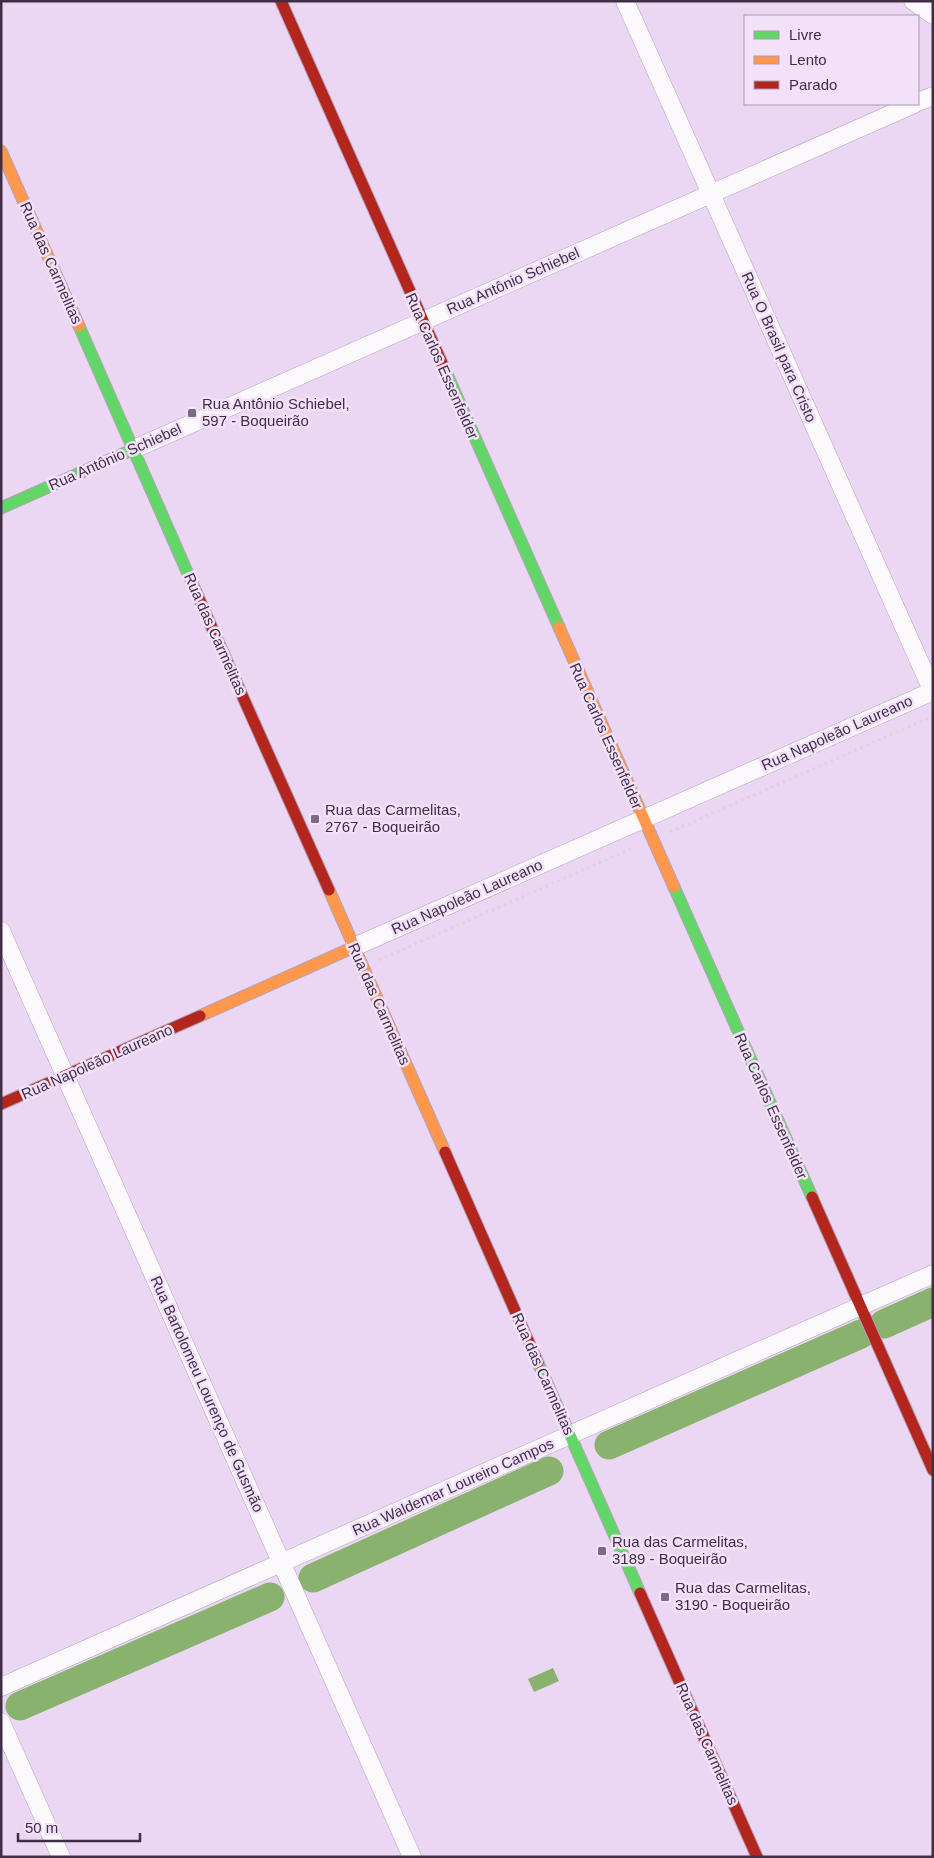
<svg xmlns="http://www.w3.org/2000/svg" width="934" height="1858" font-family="Helvetica,sans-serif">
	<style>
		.water { fill: #88b26e }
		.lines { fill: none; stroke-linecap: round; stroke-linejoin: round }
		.river { stroke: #88b26e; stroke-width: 29 }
		.street-casing { stroke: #b3a2b9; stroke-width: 19 }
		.fast-casing { stroke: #b3a2b9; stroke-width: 13 }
		.slow-casing { stroke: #b3a2b9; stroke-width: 13 }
		.jam-casing { stroke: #b3a2b9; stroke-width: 13 }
		.path { stroke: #dbd4de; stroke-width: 3; stroke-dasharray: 2.5 4; stroke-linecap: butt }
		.street { stroke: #fcf9fd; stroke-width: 18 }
		.fast { stroke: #63d668; stroke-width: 11 }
		.slow { stroke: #ff974d; stroke-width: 11 }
		.jam { stroke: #b3261e; stroke-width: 11 }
		.poi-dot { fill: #7c6983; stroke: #f3e1fa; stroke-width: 2 }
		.labels { text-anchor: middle; stroke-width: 5; stroke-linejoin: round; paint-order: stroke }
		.street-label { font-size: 15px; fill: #402e47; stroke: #f3e1fa }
		.poi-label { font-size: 15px; fill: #402e47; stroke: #f3e1fa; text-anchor: start }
	</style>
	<rect width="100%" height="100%" fill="#ebd7f3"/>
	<path class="water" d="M 553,1668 L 559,1681 L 534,1692 L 528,1679 Z"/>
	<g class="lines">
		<path class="river" d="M 884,1324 L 933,1302
			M 609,1445 L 861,1334
			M 313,1578 L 549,1471
			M 20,1706 L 270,1597"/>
		<g class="street-casing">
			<path id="street" d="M 625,1 L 933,692
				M 913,1 L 933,15
				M 918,102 L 933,96
				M 134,449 L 914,104
				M 1,931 L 412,1857
				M 354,947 L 933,691
				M 1,1687 L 933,1274
				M 1,1722 L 61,1857"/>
		</g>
		<g class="fast-casing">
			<path id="fast" d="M 79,326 L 192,583
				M 445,370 L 559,627
				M 1,508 L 134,449
				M 674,887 L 812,1197
				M 538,1363 L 640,1593"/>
		</g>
		<g class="slow-casing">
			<path id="slow" d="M 1,151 L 79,326
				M 559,627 L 674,887
				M 329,890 L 445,1152
				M 200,1016 L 354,947"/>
		</g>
		<g class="jam-casing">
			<path id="jam" d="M 281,1 L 445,370
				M 192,583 L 329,890
				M 1,1104 L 200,1016
				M 445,1152 L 538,1363
				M 812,1197 L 933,1470
				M 640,1593 L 757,1857"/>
		</g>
		<path class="path" d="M 670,832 L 933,716
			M 379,960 L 635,847"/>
		<use href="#street" class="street"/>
		<use href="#fast" class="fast"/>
		<use href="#slow" class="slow"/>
		<use href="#jam" class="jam"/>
	</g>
	<g class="poi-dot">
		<rect x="187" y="408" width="10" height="10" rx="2.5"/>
		<rect x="310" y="814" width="10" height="10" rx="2.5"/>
		<rect x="597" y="1546" width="10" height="10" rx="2.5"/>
		<rect x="660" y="1592" width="10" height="10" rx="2.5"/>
	</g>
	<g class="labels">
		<g class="street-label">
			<text transform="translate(51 263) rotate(66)" y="5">Rua das Carmelitas</text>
			<text transform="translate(513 281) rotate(-24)" y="5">Rua Antônio Schiebel</text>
			<text transform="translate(779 347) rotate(66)" y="5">Rua O Brasil para Cristo</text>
			<text transform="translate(442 366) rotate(66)" y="5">Rua Carlos Essenfelder</text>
			<text transform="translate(115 457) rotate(-24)" y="5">Rua Antônio Schiebel</text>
			<text transform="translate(215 634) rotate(66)" y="5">Rua das Carmelitas</text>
			<text transform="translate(837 733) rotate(-24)" y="5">Rua Napoleão Laureano</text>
			<text transform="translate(606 736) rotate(66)" y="5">Rua Carlos Essenfelder</text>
			<text transform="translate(467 897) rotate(-24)" y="5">Rua Napoleão Laureano</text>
			<text transform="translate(379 1004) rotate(66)" y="5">Rua das Carmelitas</text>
			<text transform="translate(97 1062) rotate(-24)" y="5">Rua Napoleão Laureano</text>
			<text transform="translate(771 1106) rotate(66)" y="5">Rua Carlos Essenfelder</text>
			<text transform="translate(543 1374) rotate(66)" y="5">Rua das Carmelitas</text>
			<text transform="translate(207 1394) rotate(66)" y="5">Rua Bartolomeu Lourenço de Gusmão</text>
			<text transform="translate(453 1487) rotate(-24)" y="5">Rua Waldemar Loureiro Campos</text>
			<text transform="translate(707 1744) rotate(66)" y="5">Rua das Carmelitas</text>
		</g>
		<g class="poi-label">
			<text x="202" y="409">Rua Antônio Schiebel,<tspan x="202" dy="17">597 - Boqueirão</tspan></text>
			<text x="325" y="815">Rua das Carmelitas,<tspan x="325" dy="17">2767 - Boqueirão</tspan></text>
			<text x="612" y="1547">Rua das Carmelitas,<tspan x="612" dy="17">3189 - Boqueirão</tspan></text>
			<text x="675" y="1593">Rua das Carmelitas,<tspan x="675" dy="17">3190 - Boqueirão</tspan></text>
		</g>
	</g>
	<rect width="934" height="1858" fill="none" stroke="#402e47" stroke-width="5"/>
	<rect x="744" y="15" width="175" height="90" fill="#f3e1fa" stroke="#ab99b2"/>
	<rect x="754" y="31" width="25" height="8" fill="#63d668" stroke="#ab99b2"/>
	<text x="789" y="40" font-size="15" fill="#402e47">Livre</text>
	<rect x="754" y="56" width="25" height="8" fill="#ff974d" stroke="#ab99b2"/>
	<text x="789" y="65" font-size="15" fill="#402e47">Lento</text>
	<rect x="754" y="81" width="25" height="8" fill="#b3261e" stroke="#ab99b2"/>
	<text x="789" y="90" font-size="15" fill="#402e47">Parado</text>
	<path d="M18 1833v8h122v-8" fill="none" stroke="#402e47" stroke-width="2.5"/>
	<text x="25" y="1833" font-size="15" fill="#402e47" stroke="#f3e1fa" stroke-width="4" paint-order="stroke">50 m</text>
</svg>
